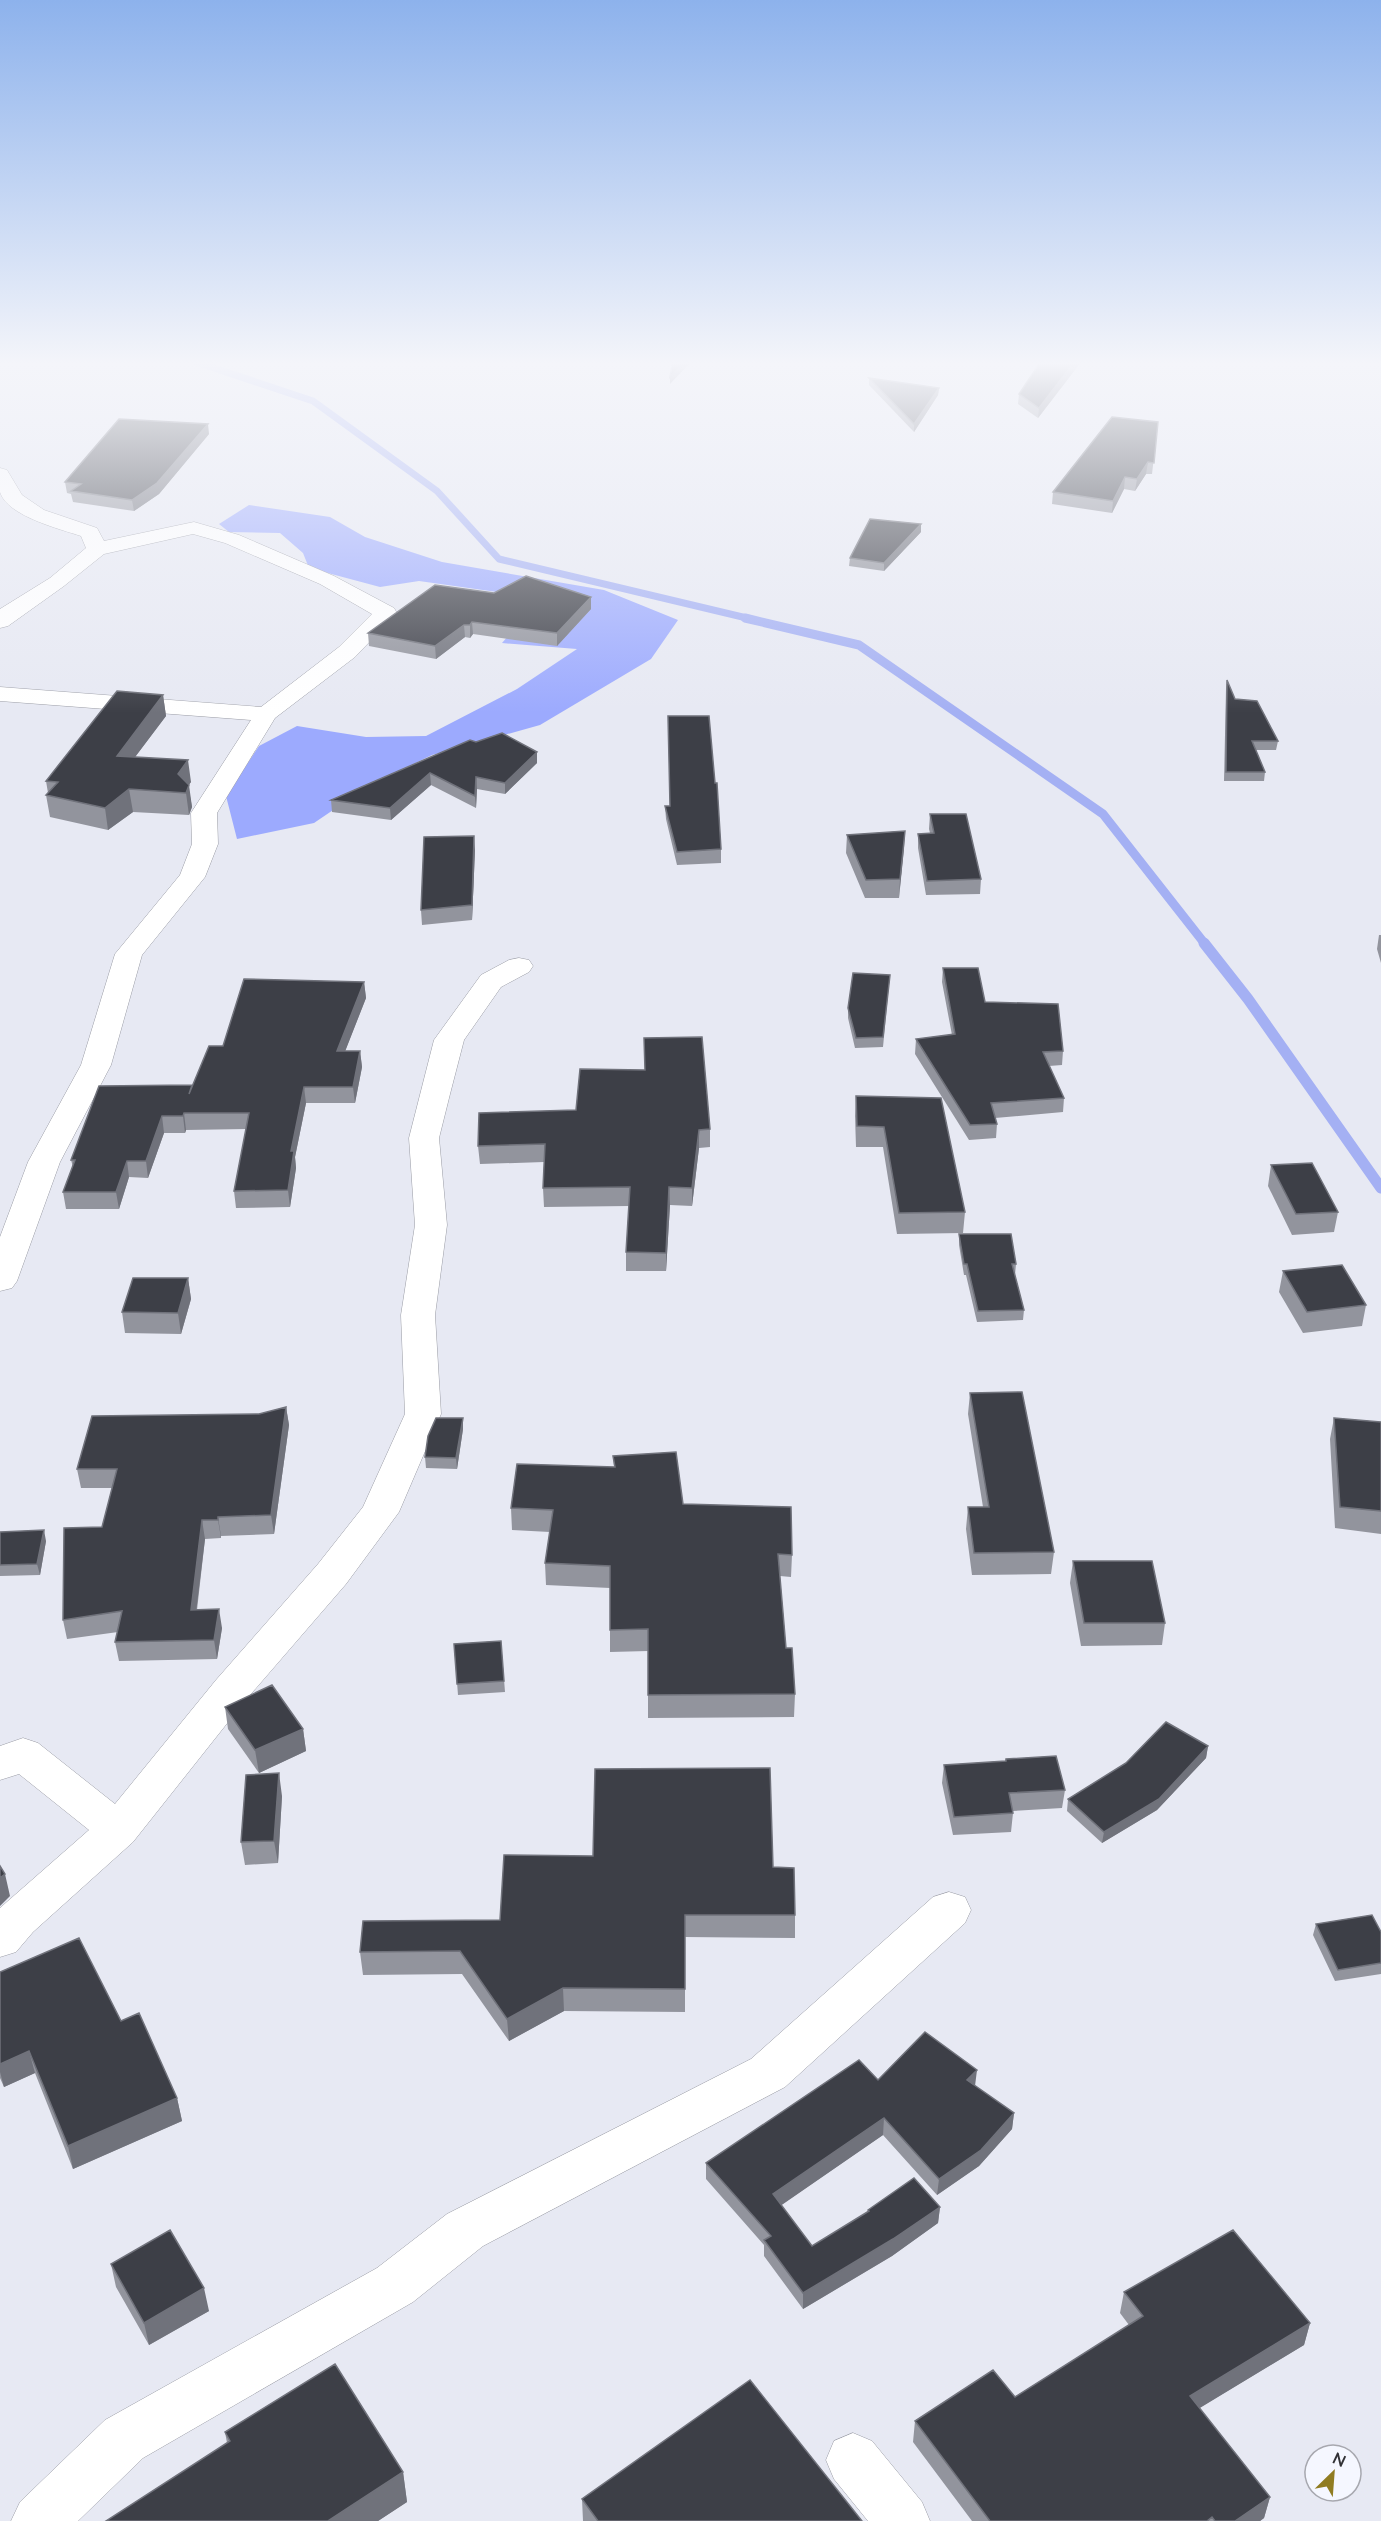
<svg xmlns="http://www.w3.org/2000/svg" width="1381" height="2521" font-family="Lato,sans-serif">
	<style>
		.forest { fill: #9caafe }
		.lines { fill: none; stroke-linecap: round; stroke-linejoin: round }
		.stream-far2 { stroke: #a4b0f3; stroke-width: 7 }
		.stream-far1 { stroke: #a4b0f3; stroke-width: 9 }
		.stream { stroke: #a4b0f3; stroke-width: 11 }
		.minor-casing { stroke: #9a9ca5; stroke-width: 1 }
		.minor { fill: #fff; fill-rule: evenodd }
		.wall { fill: #92949d }
		.shaded-wall { fill: #70727b }
		.building { fill: #3d3f47; stroke: #70727b; stroke-width: 1.5 }
	</style>
	<rect width="100%" height="100%" fill="#e7e9f3"/>
	<path class="forest" d="M 249,505 L 330,517 L 365,537 L 442,562 L 604,590 L 678,620 L 651,659 L 540,725 L 432,755 L 370,785 L 314,823 L 237,839 L 226,796 L 259,746 L 297,726 L 366,737 L 426,736 L 517,689 L 577,649 L 502,643 L 527,614 L 504,593 L 419,581 L 380,587 L 309,568 L 303,553 L 280,533 L 229,532 L 219,524 Z"/>
	<g class="lines">
		<path class="stream-far2" d="M 193,361 L 313,401 L 437,491 L 499,559 L 751,619"/>
		<path class="stream-far1" d="M 745,618 L 859,645 L 1103,814 L 1205,944"/>
		<path class="stream" d="M 1204,943 L 1248,999 L 1381,1188"/>
		<g class="minor-casing">
			<path id="minor" d="M 0,468 L 7,470 L 22,495 L 44,510 L 97,528 L 104,541 L 194,522 L 239,535 L 334,576 L 394,608 L 397,613 L 355,657 L 275,718 L 217,813 L 218,844 L 205,877 L 142,955 L 111,1065 L 60,1162 L 17,1281 L 12,1288 L 0,1291 L 0,1237 L 28,1162 L 81,1065 L 115,954 L 180,875 L 192,844 L 191,813 L 251,720 L 0,701 L 0,687 L 261,707 L 339,647 L 372,614 L 320,584 L 225,543 L 193,534 L 104,554 L 64,586 L 8,626 L 0,628 L 0,609 L 50,578 L 86,548 L 81,536 C 60,529 7,516 0,492 C 0,485 0,475 0,468 Z
				M 519,958 L 529,960 L 533,966 L 529,972 L 501,987 L 464,1040 L 450,1094 L 439,1138 L 447,1225 L 435,1315 L 441,1414 L 399,1512 L 346,1584 L 244,1702 L 133,1842 L 33,1932 L 16,1952 L 0,1957 L 0,1908 L 89,1830 L 19,1774 L 0,1780 L 0,1746 L 23,1738 L 38,1743 L 115,1804 L 216,1680 L 318,1564 L 363,1507 L 405,1414 L 401,1315 L 415,1225 L 409,1138 L 434,1040 L 481,975 L 509,960 Z
				M 949,1892 L 965,1897 L 971,1910 L 965,1923 L 785,2087 L 483,2246 L 413,2302 L 143,2458 L 78,2521 L 11,2521 L 20,2502 L 105,2420 L 377,2268 L 447,2214 L 751,2059 L 933,1897 Z
				M 853,2433 L 872,2441 L 922,2502 L 930,2521 L 868,2521 L 834,2479 L 826,2460 L 834,2441 Z"/>
		</g>
		<use href="#minor" class="minor"/>
	</g>
	<path class="wall" d="M 1041,361 L 1095,361 L 1093,363 L 1081,362 L 1038,418 L 1018,404 L 1019,394 Z
		M 869,378 L 939,388 L 938,395 L 914,432 L 869,385 Z
		M 1158,422 L 1152,474 L 1146,474 L 1135,491 L 1124,489 L 1112,513 L 1052,504 L 1053,492 Z
		M 209,434 L 159,494 L 134,511 L 73,502 L 71,494 L 67,493 L 65,482 Z
		M 921,532 L 884,571 L 849,566 L 850,558 Z
		M 494,593 L 591,597 L 591,609 L 557,646 L 473,634 L 470,638 L 465,637 L 436,659 L 369,646 L 368,633 Z
		M 1227,680 L 1235,699 L 1278,741 L 1276,750 L 1256,750 L 1265,772 L 1264,781 L 1224,781 L 1226,688 Z
		M 163,695 L 166,716 L 135,757 L 191,782 L 188,785 L 192,807 L 189,815 L 133,812 L 108,830 L 50,817 L 46,795 L 48,793 L 46,781 Z
		M 476,742 L 537,752 L 537,763 L 505,794 L 477,789 L 476,808 L 431,785 L 391,820 L 332,812 L 331,800 Z
		M 665,806 L 670,806 L 721,849 L 721,863 L 677,865 L 666,819 Z
		M 930,814 L 981,879 L 980,894 L 926,895 L 918,848 L 918,834 L 930,833 L 929,829 Z
		M 905,831 L 899,898 L 865,898 L 846,853 L 847,835 Z
		M 475,850 L 472,920 L 422,925 L 421,910 Z
		M 1379,935 L 1381,935 L 1381,963 L 1377,949 Z
		M 943,968 L 985,1002 L 1063,1051 L 1062,1065 L 1049,1066 L 1064,1098 L 1063,1112 L 995,1118 L 997,1124 L 996,1138 L 969,1140 L 915,1054 L 916,1039 L 952,1035 L 942,982 Z
		M 890,975 L 883,1047 L 855,1048 L 848,1018 L 848,1008 Z
		M 364,982 L 366,998 L 345,1051 L 360,1051 L 362,1067 L 355,1103 L 306,1103 L 295,1157 L 296,1168 L 290,1207 L 236,1208 L 234,1191 L 246,1129 L 186,1130 L 185,1133 L 164,1133 L 148,1178 L 129,1177 L 119,1209 L 66,1209 L 63,1192 L 73,1167 L 71,1160 Z
		M 644,1038 L 710,1129 L 710,1147 L 699,1148 L 692,1206 L 670,1205 L 666,1271 L 626,1271 L 626,1252 L 629,1206 L 544,1207 L 543,1188 L 544,1162 L 480,1164 L 478,1146 L 576,1110 L 645,1070 Z
		M 856,1096 L 965,1212 L 963,1233 L 897,1234 L 883,1147 L 856,1147 L 855,1116 Z
		M 1271,1165 L 1338,1212 L 1334,1232 L 1292,1235 L 1268,1186 Z
		M 959,1234 L 1016,1264 L 1015,1275 L 1024,1310 L 1023,1320 L 977,1322 L 966,1275 L 964,1275 L 959,1245 Z
		M 1283,1271 L 1366,1305 L 1362,1326 L 1303,1333 L 1279,1292 Z
		M 188,1278 L 191,1299 L 181,1334 L 125,1333 L 122,1312 Z
		M 970,1393 L 1054,1552 L 1051,1574 L 972,1575 L 966,1529 L 968,1507 L 983,1507 L 968,1414 Z
		M 286,1407 L 289,1425 L 274,1534 L 221,1536 L 221,1538 L 205,1539 L 197,1610 L 222,1628 L 217,1659 L 119,1661 L 115,1642 L 118,1632 L 67,1639 L 63,1620 L 102,1527 L 112,1488 L 81,1488 L 77,1469 Z
		M 463,1418 L 463,1429 L 457,1469 L 426,1468 L 425,1457 Z
		M 1334,1418 L 1381,1422 L 1381,1534 L 1335,1528 L 1330,1439 Z
		M 613,1456 L 683,1504 L 792,1555 L 791,1577 L 780,1576 L 786,1648 L 795,1694 L 794,1717 L 648,1718 L 648,1651 L 610,1652 L 610,1588 L 546,1585 L 545,1563 L 550,1532 L 512,1530 L 511,1508 L 614,1467 Z
		M 0,1532 L 46,1541 L 40,1575 L 0,1576 Z
		M 1073,1561 L 1165,1623 L 1162,1645 L 1081,1646 L 1070,1583 Z
		M 501,1641 L 505,1692 L 458,1695 L 454,1644 Z
		M 225,1707 L 303,1729 L 306,1751 L 259,1773 L 228,1729 Z
		M 1208,1746 L 1206,1758 L 1157,1810 L 1102,1843 L 1067,1811 L 1068,1799 Z
		M 1006,1759 L 1065,1790 L 1062,1808 L 1013,1811 L 1013,1813 L 1011,1832 L 953,1835 L 942,1783 L 944,1765 L 1005,1761 Z
		M 282,1796 L 278,1863 L 245,1865 L 241,1842 Z
		M 773,1867 L 795,1915 L 795,1938 L 685,1937 L 685,2012 L 564,2011 L 509,2041 L 462,1974 L 363,1975 L 360,1952 L 500,1920 Z
		M 1316,1924 L 1381,1932 L 1381,1974 L 1335,1981 L 1313,1935 Z
		M 0,1972 L 121,2021 L 177,2098 L 182,2121 L 73,2169 L 35,2073 L 4,2087 L 0,2078 Z
		M 878,2080 L 975,2086 L 1014,2113 L 1012,2129 L 979,2166 L 937,2195 L 883,2135 L 781,2205 L 812,2246 L 868,2212 L 868,2210 L 940,2207 L 938,2223 L 892,2256 L 803,2309 L 764,2256 L 764,2245 L 706,2179 L 706,2163 Z
		M 111,2264 L 209,2311 L 149,2345 L 116,2287 Z
		M 1124,2292 L 1310,2323 L 1304,2345 L 1199,2408 L 1270,2497 L 1264,2518 L 1260,2521 L 972,2521 L 913,2442 L 915,2421 L 1015,2397 L 1129,2325 L 1120,2313 Z
		M 225,2432 L 403,2472 L 407,2502 L 378,2521 L 106,2521 L 227,2443 Z
		M 582,2499 L 862,2521 L 583,2521 Z"/>
	<path class="shaded-wall" d="M 686,361 L 692,361 L 670,384 L 670,377 Z
		M 1075,361 L 1081,361 L 1081,362 L 1038,418 L 1039,408 Z
		M 939,388 L 938,395 L 914,432 L 914,424 Z
		M 208,424 L 209,434 L 159,494 L 134,511 L 132,500 Z
		M 1148,462 L 1146,474 L 1135,491 L 1137,479 Z
		M 1125,477 L 1124,489 L 1112,513 L 1113,501 Z
		M 921,524 L 921,532 L 884,571 L 884,563 Z
		M 591,597 L 591,609 L 557,646 L 557,633 Z
		M 472,622 L 473,634 L 470,638 L 470,625 Z
		M 464,625 L 465,637 L 436,659 L 435,646 Z
		M 163,695 L 166,716 L 120,777 L 117,756 Z
		M 537,752 L 537,763 L 505,794 L 505,783 Z
		M 188,760 L 191,782 L 183,793 L 178,774 Z
		M 430,773 L 431,785 L 391,820 L 390,808 Z
		M 476,777 L 477,789 L 476,808 L 475,796 Z
		M 189,785 L 192,807 L 189,815 L 186,793 Z
		M 129,789 L 133,812 L 108,830 L 105,808 Z
		M 905,831 L 904,849 L 899,898 L 900,879 Z
		M 474,836 L 475,850 L 472,920 L 472,905 Z
		M 364,982 L 366,998 L 339,1067 L 337,1051 Z
		M 360,1051 L 362,1067 L 355,1103 L 353,1087 Z
		M 304,1087 L 306,1103 L 295,1157 L 296,1168 L 290,1207 L 288,1190 L 291,1151 Z
		M 184,1113 L 186,1130 L 185,1133 L 183,1116 Z
		M 162,1116 L 164,1133 L 148,1178 L 146,1161 Z
		M 699,1130 L 699,1148 L 692,1206 L 692,1188 Z
		M 127,1161 L 129,1177 L 119,1209 L 116,1192 Z
		M 669,1187 L 670,1205 L 666,1271 L 666,1253 Z
		M 188,1278 L 191,1299 L 181,1334 L 178,1313 Z
		M 286,1407 L 289,1425 L 274,1534 L 271,1515 Z
		M 463,1418 L 463,1429 L 457,1469 L 456,1458 Z
		M 218,1517 L 221,1536 L 221,1538 L 218,1520 Z
		M 202,1520 L 205,1539 L 194,1629 L 191,1610 Z
		M 44,1530 L 46,1541 L 40,1575 L 37,1564 Z
		M 219,1609 L 222,1628 L 217,1659 L 214,1640 Z
		M 303,1729 L 306,1751 L 259,1773 L 255,1750 Z
		M 1208,1746 L 1206,1758 L 1157,1810 L 1102,1843 L 1104,1832 Z
		M 279,1773 L 282,1796 L 278,1863 L 274,1841 Z
		M 5,1874 L 10,1896 L 0,1906 L 0,1878 Z
		M 563,1988 L 564,2011 L 509,2041 L 507,2019 Z
		M 29,2051 L 35,2073 L 4,2087 L 0,2072 L 0,2064 Z
		M 977,2070 L 975,2086 L 967,2080 Z
		M 177,2098 L 182,2121 L 73,2169 L 68,2146 Z
		M 1014,2113 L 1012,2129 L 979,2166 L 937,2195 L 939,2179 Z
		M 884,2118 L 883,2135 L 773,2211 L 773,2194 Z
		M 940,2207 L 938,2223 L 892,2256 L 803,2309 L 803,2293 Z
		M 204,2288 L 209,2311 L 149,2345 L 144,2323 Z
		M 1310,2323 L 1304,2345 L 1185,2417 L 1190,2396 Z
		M 403,2472 L 407,2502 L 378,2521 L 328,2521 Z
		M 1270,2497 L 1264,2518 L 1260,2521 L 1235,2521 Z"/>
	<path class="building" d="M 673,361 L 686,361 L 670,377 Z
		M 1041,361 L 1075,361 L 1039,408 L 1019,394 Z
		M 869,378 L 939,388 L 914,424 Z
		M 1112,417 L 1158,422 L 1154,463 L 1148,462 L 1137,479 L 1125,477 L 1113,501 L 1053,492 Z
		M 119,419 L 208,424 L 157,483 L 132,500 L 71,491 L 81,484 L 65,482 Z
		M 870,519 L 921,524 L 884,563 L 850,558 Z
		M 526,576 L 591,597 L 557,633 L 472,622 L 470,625 L 464,625 L 435,646 L 368,633 L 435,585 L 494,593 Z
		M 1227,680 L 1235,699 L 1257,701 L 1278,741 L 1252,741 L 1265,772 L 1226,772 Z
		M 117,691 L 163,695 L 117,756 L 188,760 L 178,774 L 189,785 L 186,793 L 129,789 L 105,808 L 46,795 L 58,782 L 46,781 Z
		M 668,716 L 709,716 L 715,783 L 717,783 L 721,849 L 677,852 L 665,806 L 670,806 Z
		M 502,733 L 537,752 L 505,783 L 476,777 L 475,796 L 430,773 L 390,808 L 331,800 L 470,740 L 476,742 Z
		M 930,814 L 966,814 L 981,879 L 927,881 L 918,834 L 934,833 Z
		M 905,831 L 900,879 L 866,880 L 847,835 Z
		M 474,836 L 472,905 L 421,910 L 424,837 Z
		M 943,968 L 978,968 L 985,1002 L 1058,1004 L 1063,1051 L 1043,1052 L 1064,1098 L 991,1103 L 997,1124 L 970,1125 L 916,1039 L 955,1034 Z
		M 853,973 L 890,975 L 883,1037 L 856,1038 L 848,1008 Z
		M 244,979 L 364,982 L 337,1051 L 360,1051 L 353,1087 L 304,1087 L 291,1151 L 294,1151 L 288,1190 L 234,1191 L 249,1113 L 184,1113 L 183,1116 L 162,1116 L 146,1161 L 127,1161 L 116,1192 L 63,1192 L 75,1160 L 71,1160 L 99,1086 L 192,1085 L 189,1094 L 209,1046 L 223,1046 Z
		M 702,1037 L 710,1129 L 699,1130 L 692,1188 L 669,1187 L 666,1253 L 626,1252 L 630,1187 L 543,1188 L 545,1144 L 478,1146 L 479,1113 L 576,1110 L 580,1069 L 645,1070 L 644,1038 Z
		M 856,1096 L 941,1098 L 965,1212 L 899,1213 L 884,1127 L 857,1126 Z
		M 1312,1163 L 1338,1212 L 1296,1214 L 1271,1165 Z
		M 959,1234 L 1011,1234 L 1016,1264 L 1012,1264 L 1024,1310 L 978,1311 L 967,1264 L 964,1264 Z
		M 1342,1265 L 1366,1305 L 1307,1312 L 1283,1271 Z
		M 133,1278 L 188,1278 L 178,1313 L 122,1312 Z
		M 1022,1392 L 1054,1552 L 974,1553 L 968,1507 L 989,1507 L 970,1393 Z
		M 286,1407 L 271,1515 L 218,1517 L 218,1520 L 202,1520 L 191,1610 L 219,1609 L 214,1640 L 115,1642 L 122,1611 L 63,1620 L 64,1528 L 102,1527 L 117,1469 L 77,1469 L 92,1416 L 259,1414 Z
		M 436,1418 L 463,1418 L 456,1458 L 425,1457 L 428,1436 Z
		M 1334,1418 L 1381,1422 L 1381,1511 L 1340,1507 Z
		M 676,1452 L 683,1504 L 791,1507 L 792,1555 L 778,1554 L 786,1648 L 792,1648 L 795,1694 L 648,1695 L 648,1629 L 610,1630 L 610,1566 L 545,1563 L 553,1510 L 511,1508 L 517,1464 L 615,1467 L 613,1456 Z
		M 44,1530 L 37,1564 L 0,1565 L 0,1532 Z
		M 1073,1561 L 1152,1561 L 1165,1623 L 1084,1623 Z
		M 501,1641 L 504,1681 L 457,1684 L 454,1644 Z
		M 272,1685 L 303,1729 L 255,1750 L 225,1707 Z
		M 1166,1722 L 1208,1746 L 1159,1799 L 1104,1832 L 1068,1799 L 1126,1763 Z
		M 1056,1756 L 1065,1790 L 1009,1793 L 1013,1813 L 954,1817 L 944,1765 L 1006,1761 L 1006,1759 Z
		M 770,1768 L 773,1867 L 794,1868 L 795,1915 L 685,1915 L 685,1989 L 563,1988 L 507,2019 L 460,1951 L 360,1952 L 363,1921 L 500,1920 L 504,1855 L 593,1856 L 595,1769 Z
		M 279,1773 L 274,1841 L 241,1842 L 246,1775 Z
		M 0,1866 L 5,1874 L 0,1878 Z
		M 1372,1915 L 1381,1932 L 1381,1963 L 1338,1970 L 1316,1924 Z
		M 79,1938 L 121,2021 L 139,2013 L 177,2098 L 68,2146 L 29,2051 L 0,2064 L 0,1972 Z
		M 925,2032 L 977,2070 L 967,2080 L 1014,2113 L 981,2150 L 939,2179 L 884,2118 L 773,2194 L 812,2246 L 869,2211 L 868,2210 L 914,2178 L 940,2207 L 893,2239 L 803,2293 L 764,2240 L 771,2236 L 706,2163 L 859,2060 L 878,2080 Z
		M 170,2230 L 204,2288 L 144,2323 L 111,2264 Z
		M 1233,2230 L 1310,2323 L 1190,2396 L 1270,2497 L 1235,2521 L 1215,2521 L 1212,2517 L 1207,2521 L 990,2521 L 915,2421 L 993,2370 L 1015,2397 L 1143,2316 L 1124,2292 Z
		M 335,2364 L 403,2472 L 328,2521 L 106,2521 L 230,2441 L 225,2432 Z
		M 750,2380 L 862,2521 L 598,2521 L 582,2499 Z"/>
	<linearGradient id="sky" x2="0" y2="1"><stop stop-color="#8db2ec"/><stop offset="0.51" stop-color="#f4f5fa"/><stop offset="1" stop-color="#f4f5fa" stop-opacity="0"/></linearGradient>
	<rect width="1381" height="713" fill="url(#sky)"/>
	<g transform="translate(1333 2473) rotate(25)"><circle r="28" fill="#f5f7ff" stroke="#a7a8af" stroke-width="1.5"/>
	<path d="M0-4.5L10 22L0 15L-10 22Z" fill="#907c22"/>
	<text y="-9" font-size="16" font-weight="bold" text-anchor="middle" fill="#323236">N</text>
	</g>
</svg>
